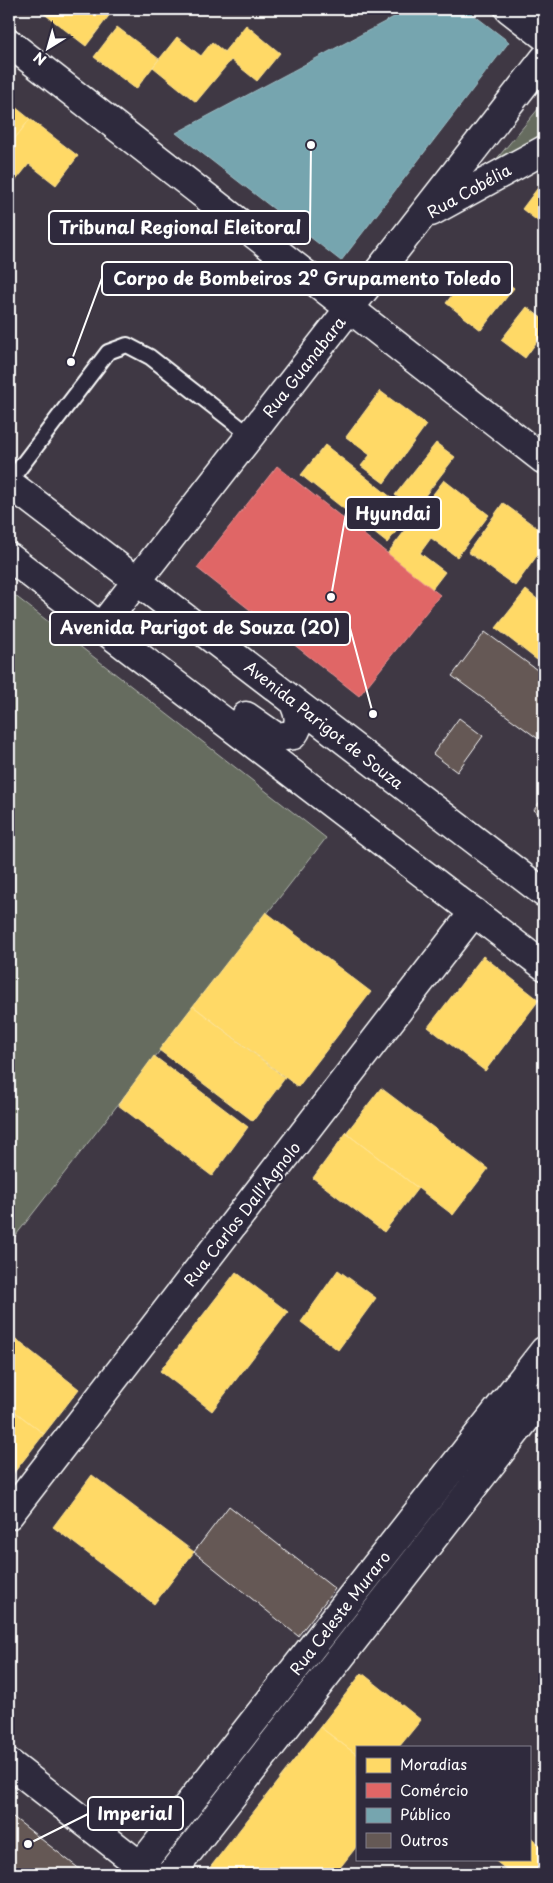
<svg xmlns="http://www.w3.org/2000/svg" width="553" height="1883" font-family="'Playpen Sans',sans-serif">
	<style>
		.green { fill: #666c5f; stroke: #b2b6af }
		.homes { fill: #ffd966; stroke: #ffe494 }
		.shops { fill: #e06666; stroke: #e99494 }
		.public { fill: #76a5af; stroke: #9fc0c7 }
		.building { fill: #655955; stroke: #fff }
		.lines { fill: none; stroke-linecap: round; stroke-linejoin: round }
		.service-casing { stroke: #fff; stroke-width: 18 }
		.minor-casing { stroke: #fff; stroke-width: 31 }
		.primary-casing { stroke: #fff; stroke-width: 31 }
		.service { stroke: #2f2a3d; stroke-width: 14 }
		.minor { stroke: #2f2a3d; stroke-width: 28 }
		.primary { stroke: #2f2a3d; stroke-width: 28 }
		.labels { text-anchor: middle; stroke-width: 5; stroke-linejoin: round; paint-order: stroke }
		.street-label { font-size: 16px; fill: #fff; stroke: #2f2a3d }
		.leader { fill: none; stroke: #fff; stroke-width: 2 }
		.callout-dot { fill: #fff; stroke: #2f2a3d; stroke-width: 2 }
		.callout { fill: #2f2a3d; stroke: #fff; stroke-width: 2 }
		.callout-label { font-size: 18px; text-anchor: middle; font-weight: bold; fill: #fff }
	</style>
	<rect width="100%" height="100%" fill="#3f3844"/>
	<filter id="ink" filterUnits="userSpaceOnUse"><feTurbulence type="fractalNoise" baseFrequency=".02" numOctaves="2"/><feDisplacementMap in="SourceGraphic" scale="10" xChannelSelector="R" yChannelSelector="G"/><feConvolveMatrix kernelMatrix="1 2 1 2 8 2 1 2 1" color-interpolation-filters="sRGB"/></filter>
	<g filter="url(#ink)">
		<path class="green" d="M 544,102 L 544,133 L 495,161 Z
			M 9,591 L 326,838 L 9,1244 Z"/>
		<path class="homes" d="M 38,9 L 114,9 L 86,46 Z
			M 246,25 L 280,53 L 257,81 L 231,60 L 196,102 L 153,67 L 177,37 L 201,56 L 212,42 L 224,52 Z
			M 117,27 L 159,59 L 136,89 L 94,57 Z
			M 9,102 L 30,119 L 9,146 Z
			M 30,119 L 78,156 L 56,185 L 29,164 L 13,184 L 9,180 L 9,146 Z
			M 540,185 L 544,188 L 544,226 L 522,209 Z
			M 478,261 L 514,288 L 481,330 L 446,303 Z
			M 527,307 L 544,320 L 544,332 L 525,358 L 501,340 Z
			M 380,391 L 426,425 L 384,483 L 361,466 L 370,455 L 346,437 Z
			M 436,443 L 455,457 L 414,510 L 395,495 Z
			M 325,445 L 411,513 L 387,543 L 301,475 Z
			M 444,480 L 489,515 L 457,557 L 431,538 L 420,553 L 445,572 L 432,589 L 387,554 Z
			M 503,503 L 544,533 L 544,546 L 515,586 L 468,552 Z
			M 526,590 L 542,603 L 544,599 L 544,650 L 537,660 L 496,628 Z
			M 266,912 L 371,992 L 298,1087 L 193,1006 Z
			M 483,956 L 539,1000 L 485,1071 L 428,1027 Z
			M 193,1006 L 285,1078 L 253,1121 L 159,1050 Z
			M 154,1056 L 248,1127 L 212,1176 L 118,1105 Z
			M 381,1088 L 488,1169 L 453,1215 L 346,1133 Z
			M 346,1133 L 418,1188 L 384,1232 L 313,1178 Z
			M 338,1270 L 376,1298 L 338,1350 L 301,1322 Z
			M 236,1272 L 288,1312 L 212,1411 L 160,1371 Z
			M 9,1334 L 79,1389 L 44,1434 L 9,1407 Z
			M 9,1407 L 44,1434 L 9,1479 Z
			M 92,1475 L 194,1552 L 154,1604 L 53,1527 Z
			M 362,1673 L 421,1720 L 399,1747 L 357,1747 L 357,1755 L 320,1727 Z
			M 320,1727 L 357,1755 L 357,1846 L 335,1874 L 205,1874 Z
			M 529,1836 L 544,1848 L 544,1874 L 512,1874 L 493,1859 L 529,1859 Z"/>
		<path class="shops" d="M 277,466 L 440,595 L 359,696 L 197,568 Z"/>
		<path class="public" d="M 409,9 L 466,9 L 509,42 L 341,261 L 176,133 Z"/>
		<path class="building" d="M 485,632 L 544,675 L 544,743 L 452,676 Z
			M 459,718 L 483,736 L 457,772 L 433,754 Z
			M 544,796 L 544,818 L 534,810 Z
			M 229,1506 L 335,1589 L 298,1636 L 194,1552 Z
			M 9,1814 L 86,1874 L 9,1874 Z"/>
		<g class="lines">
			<g class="service-casing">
				<path id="service" d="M 9,482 L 108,352 L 127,345 L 150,357 L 251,436"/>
			</g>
			<g class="minor-casing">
				<path id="minor" d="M 509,9 L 544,36
					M 9,43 L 544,460
					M 431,212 L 544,150
					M 101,627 L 544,59
					M 9,1515 L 474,912
					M 9,1763 L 151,1874
					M 134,1874 L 544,1351
					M 171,1874 L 544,1396"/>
			</g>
			<g class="primary-casing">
				<path id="primary" d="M 9,483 L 544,893
					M 9,557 L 544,966
					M 246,716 L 276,737 L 293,735 C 302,723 299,714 293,701"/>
			</g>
			<use href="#service" class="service"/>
			<use href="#minor" class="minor"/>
			<use href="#primary" class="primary"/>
		</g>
	</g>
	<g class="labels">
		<g class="street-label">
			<text transform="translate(469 191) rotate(-29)" y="6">Rua Cobélia</text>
			<text transform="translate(304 367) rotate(-52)" y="6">Rua Guanabara</text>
			<text transform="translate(324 725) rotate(38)" y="6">Avenida Parigot de Souza</text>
			<text transform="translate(242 1214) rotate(-52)" y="6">Rua Carlos Dall'Agnolo</text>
			<text transform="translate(340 1613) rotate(-52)" y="6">Rua Celeste Muraro</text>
		</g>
	</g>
	<path class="leader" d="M311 145L310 227M71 362L102 278M331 597L346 513M373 714L350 628M28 1844L88 1814"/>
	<g class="callout-dot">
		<circle cx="311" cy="145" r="5"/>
		<circle cx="71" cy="362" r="5"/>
		<circle cx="331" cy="597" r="5"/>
		<circle cx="373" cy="714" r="5"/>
		<circle cx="28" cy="1844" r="5"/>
	</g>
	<g class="callout">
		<rect x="49" y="211" width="261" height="33" rx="5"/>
		<rect x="102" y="262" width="410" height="33" rx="5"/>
		<rect x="346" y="497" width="95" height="33" rx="5"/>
		<rect x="50" y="612" width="300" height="33" rx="5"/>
		<rect x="88" y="1797" width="95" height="33" rx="5"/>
	</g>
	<g class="callout-label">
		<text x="180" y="234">Tribunal Regional Eleitoral</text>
		<text x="307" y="285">Corpo de Bombeiros 2º Grupamento Toledo</text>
		<text x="393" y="520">Hyundai</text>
		<text x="200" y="634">Avenida Parigot de Souza (20)</text>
		<text x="135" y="1820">Imperial</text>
	</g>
	<rect width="553" height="1883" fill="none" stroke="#2f2a3d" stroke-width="30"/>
	<rect x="15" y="15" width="523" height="1853" fill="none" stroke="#fff" stroke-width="2" filter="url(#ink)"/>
	<rect x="356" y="1746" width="175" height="115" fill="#2f2a3d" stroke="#827f8b"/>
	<rect x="366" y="1758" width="25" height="15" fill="#ffd966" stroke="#827f8b"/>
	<text x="400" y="1770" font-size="15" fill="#ffffff">Moradias</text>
	<rect x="366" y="1783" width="25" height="15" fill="#e06666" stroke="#827f8b"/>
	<text x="400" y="1796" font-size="15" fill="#ffffff">Comércio</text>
	<rect x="366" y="1808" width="25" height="15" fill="#76a5af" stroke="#827f8b"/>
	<text x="400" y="1820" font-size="15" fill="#ffffff">Público</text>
	<rect x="366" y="1833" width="25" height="15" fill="#655955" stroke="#827f8b"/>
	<text x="400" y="1846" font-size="15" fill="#ffffff">Outros</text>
	<g transform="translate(48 48) rotate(217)" stroke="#2f2a3d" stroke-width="4" paint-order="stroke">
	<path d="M0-4L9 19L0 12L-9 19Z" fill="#ffffff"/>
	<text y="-8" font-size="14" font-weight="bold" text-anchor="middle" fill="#ffffff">N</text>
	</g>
</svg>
